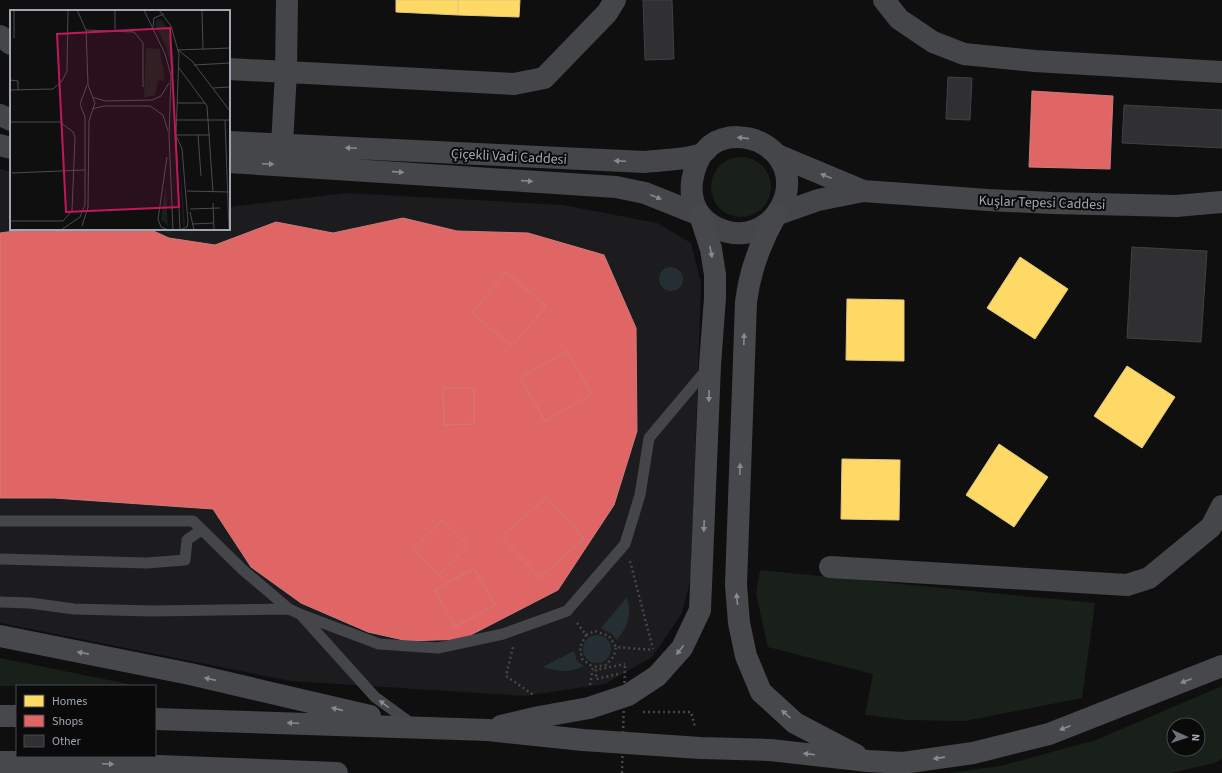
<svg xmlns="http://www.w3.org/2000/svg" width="1222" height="773" font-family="'Source Sans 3',sans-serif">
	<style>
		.built { fill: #1c1c1e }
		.green { fill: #19201a; fill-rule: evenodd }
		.water { fill: #252f33 }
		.homes { fill: #ffd966; stroke: #e2ca7d }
		.shops { fill: #e06666; stroke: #cc7a7d }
		.building { fill: #303032; stroke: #3e4044 }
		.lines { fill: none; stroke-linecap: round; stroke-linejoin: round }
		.path { stroke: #45474b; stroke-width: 2.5; stroke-dasharray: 2 3; stroke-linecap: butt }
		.service { stroke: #444649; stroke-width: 11 }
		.minor { stroke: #444649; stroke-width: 22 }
		.tertiary { stroke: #444649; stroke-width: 22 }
		.primary { stroke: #46484b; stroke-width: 22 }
		.path-bridge { stroke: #45474b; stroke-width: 2.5; stroke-dasharray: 2 3; stroke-linecap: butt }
		.oneway { fill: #848b92 }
		.oneway2 { fill: #848b93 }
		.labels { text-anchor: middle; stroke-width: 4; stroke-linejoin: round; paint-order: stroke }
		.street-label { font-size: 14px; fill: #9fa8b2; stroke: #0a0a0b }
		.inset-road { fill: none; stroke: #494c51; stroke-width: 1 }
		.view { fill: #c2185b; fill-opacity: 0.15; stroke: #c2185b; stroke-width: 2 }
		.inset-edge { fill: none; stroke: #9fa8b2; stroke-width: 2 }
	</style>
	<rect width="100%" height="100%" fill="#0f0f10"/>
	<path class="built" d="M 0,169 L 11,172 L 11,229 L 229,229 L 229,207 L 347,193 L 563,205 L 657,223 L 691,243 L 701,283 L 691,577 L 682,613 L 652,657 L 605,684 L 524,696 L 291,681 L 0,623 Z"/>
	<path class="green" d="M711 187a30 30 0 1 1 60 0a30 30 0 1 1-60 0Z
		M 760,570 L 1095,603 L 1082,698 L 965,721 L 907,720 L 865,715 L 873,674 L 768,647 L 756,594 Z
		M 0,658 L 138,686 L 0,686 Z
		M 1222,686 L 1222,759 L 1214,763 L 1171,773 L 950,773 L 1000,766 L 1096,740 ZM 1174,725 L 1198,725 L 1198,749 L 1174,749 Z"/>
	<path class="water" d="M659 279a12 12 0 1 1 24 0a12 12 0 1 1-24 0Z
		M 627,597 C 632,616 628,625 617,640 L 612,634 L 601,628 Z
		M583 649a14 14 0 1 1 28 0a14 14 0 1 1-28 0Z
		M 574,651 L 577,661 L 584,666 C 568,673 560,672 543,667 Z"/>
	<path class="homes" d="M 396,0 L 458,0 L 458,15 L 396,12 Z
		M 458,0 L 520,0 L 519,17 L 458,15 Z
		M 1020,257 L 1068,289 L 1035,339 L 987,308 Z
		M 847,299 L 904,300 L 904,361 L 846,360 Z
		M 1127,366 L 1175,397 L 1142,448 L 1094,416 Z
		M 999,444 L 1048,477 L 1014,527 L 966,495 Z
		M 842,459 L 900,460 L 899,520 L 841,519 Z"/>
	<path class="shops" d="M 1032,91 L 1113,96 L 1110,169 L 1029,167 Z
		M 403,218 L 457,231 L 528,233 L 604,255 L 636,328 L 637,431 L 614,505 L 558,590 L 463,639 L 408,641 L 368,632 L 301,603 L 251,567 L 213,509 L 54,498 L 0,498 L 0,233 L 29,229 L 149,229 L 169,238 L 215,245 L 276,222 L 333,233 Z
		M 506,272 L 546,306 L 512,346 L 472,313 Z
		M 567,351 L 592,394 L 545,421 L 520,378 Z
		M 443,388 L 474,388 L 474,424 L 444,425 Z
		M 547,497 L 584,539 L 539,578 L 502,536 Z
		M 442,520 L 468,545 L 439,575 L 413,550 Z
		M 474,568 L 495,605 L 455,627 L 435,590 Z"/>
	<path class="building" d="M 643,0 L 672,0 L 674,59 L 645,60 Z
		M 948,77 L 972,78 L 970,120 L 946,119 Z
		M 1124,105 L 1222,110 L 1222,148 L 1122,143 Z
		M 1132,247 L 1207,251 L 1201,342 L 1127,338 Z"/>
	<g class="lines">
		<path class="path" d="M 630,561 L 653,649
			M 577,623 L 586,635 L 595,631 L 609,636 L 616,647 L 653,650
			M 586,635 L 580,647 L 582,659 L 593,667
			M 513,647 L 506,676 L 535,696
			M 618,674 L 596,679 L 596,670 L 625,664
			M 590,685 L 593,667 L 606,665 L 614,656 L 616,647
			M 643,712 L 691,712 L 695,727"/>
		<path class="service" d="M 0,521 L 193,521 L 243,570 L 289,609 L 302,615 L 379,644 L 438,648 L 503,634 L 567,611 L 625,544 L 640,495 L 649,438 L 707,369
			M 0,559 L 147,563 L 185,560 L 187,540 L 201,530
			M 0,602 L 30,603 L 74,609 L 151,611 L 289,609
			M 302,616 L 375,697 L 412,724"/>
		<path class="minor" d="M 884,0 L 899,19 L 933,42 L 964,54 L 1035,61 L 1222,72
			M 0,36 L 11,44
			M 229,69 L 514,84 L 544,78 L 607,13 L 615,0
			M 282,145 L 286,72 L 287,0
			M 830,567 L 1127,585 L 1149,578 L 1211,527 L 1222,506"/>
		<path class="tertiary" d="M 0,115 L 11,120
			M 229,142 L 645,162 C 662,160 682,160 699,155 C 704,154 707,148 711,145 C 727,134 749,135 765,145 C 815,176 772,254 717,228 C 686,213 687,181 701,155
			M 0,145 L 11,148
			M 777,155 L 863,191
			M 229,162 L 616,187 L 645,193 L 700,215
			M 776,215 L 818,200 L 863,191 L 988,200 L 1052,203 L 1176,206 L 1222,202"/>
		<path class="primary" d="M 776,215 C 760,243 750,270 746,302 L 736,585 L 739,623 L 746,656 L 761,692 L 795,723 L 856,755
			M 0,636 L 190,674 L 370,716
			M 0,716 L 17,716
			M 155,719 L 488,730 L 583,740 L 700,748 L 770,750 L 868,761 L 903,763 L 973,753 L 1049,734 L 1222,666
			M 501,726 L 539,717 L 589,708 L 628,695 L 657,676 L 682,648 L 700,610 L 710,365 L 715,298 L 715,275 L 711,249 L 700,215
			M 0,762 L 55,762 L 337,773"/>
		<path class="path-bridge" d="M 622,773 L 625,664"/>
	</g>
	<defs><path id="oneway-solid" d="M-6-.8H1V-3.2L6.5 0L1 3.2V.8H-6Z"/></defs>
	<g class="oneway">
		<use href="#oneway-solid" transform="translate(743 138) rotate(-174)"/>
		<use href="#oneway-solid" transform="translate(351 148) rotate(-177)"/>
		<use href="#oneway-solid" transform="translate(620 161) rotate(-178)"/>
		<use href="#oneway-solid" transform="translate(268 164) rotate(3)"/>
		<use href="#oneway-solid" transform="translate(398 172) rotate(4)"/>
		<use href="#oneway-solid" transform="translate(826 176) rotate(-158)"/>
		<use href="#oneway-solid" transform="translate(527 181) rotate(4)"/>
		<use href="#oneway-solid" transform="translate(656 197) rotate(22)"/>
		<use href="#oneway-solid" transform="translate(384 704) rotate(-143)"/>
	</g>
	<g class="oneway2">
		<use href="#oneway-solid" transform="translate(711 252) rotate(79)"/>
		<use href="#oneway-solid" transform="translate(744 339) rotate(-88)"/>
		<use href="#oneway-solid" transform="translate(709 396) rotate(92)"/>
		<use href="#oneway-solid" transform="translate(740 469) rotate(-88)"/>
		<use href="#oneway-solid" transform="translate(704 526) rotate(92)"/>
		<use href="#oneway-solid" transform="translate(737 599) rotate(-95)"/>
		<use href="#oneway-solid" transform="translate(680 650) rotate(128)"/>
		<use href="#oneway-solid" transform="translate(83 653) rotate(-169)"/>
		<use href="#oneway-solid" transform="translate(210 679) rotate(-167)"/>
		<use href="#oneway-solid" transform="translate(1186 681) rotate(159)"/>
		<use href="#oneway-solid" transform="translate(337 709) rotate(-167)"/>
		<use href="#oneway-solid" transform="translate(786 714) rotate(-138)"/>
		<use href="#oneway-solid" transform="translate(293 723) rotate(-178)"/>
		<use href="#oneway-solid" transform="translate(1065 728) rotate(159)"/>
		<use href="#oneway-solid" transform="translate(809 754) rotate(-173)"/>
		<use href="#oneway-solid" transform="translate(939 758) rotate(172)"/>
		<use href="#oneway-solid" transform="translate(108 764) rotate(2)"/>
	</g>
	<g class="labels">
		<g class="street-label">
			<text transform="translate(509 156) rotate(3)" y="5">Çiçekli Vadi Caddesi</text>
			<text transform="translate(1042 202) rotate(2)" y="5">Kuşlar Tepesi Caddesi</text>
		</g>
	</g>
	<g transform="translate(10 10)">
		<rect width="220" height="220" fill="#0f0f10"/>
		<path d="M 147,9 L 152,10 L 158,19 L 164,47 L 164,67 L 156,37 L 145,14 ZM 136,38 L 150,39 L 154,65 L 154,71 L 148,70 L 145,85 L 137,87 L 134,87 ZM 169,142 L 175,215 L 173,216 ZM 156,174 L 157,204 L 158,216 L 151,209 Z" fill="#19201a"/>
		<path class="inset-road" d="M 67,0 L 76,20 L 78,75 L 85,93 L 79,111 L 78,197 L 72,216M 134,0 L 155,44 L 161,65 L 159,126 L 163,220M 149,0 L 161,16 L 169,44 L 166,125 L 170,220M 192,0 L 193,39M 143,17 L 144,8 L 154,4M 76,20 L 124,22 L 133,33 L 133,77M 105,20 L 105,0M 4,28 L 4,0M 168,40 L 182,51 L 220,101M 168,40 L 220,38M 184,55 L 220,53M 169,58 L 197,96 L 203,182M 0,70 L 8,71 L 8,80M 203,78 L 220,77M 0,80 L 43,79 L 52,71 L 57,61 L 58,0M 82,87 L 95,91 L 142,90 L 151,86 L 159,73M 167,93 L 195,93M 82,99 L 94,96 L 140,96 L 153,105 L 158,121M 166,110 L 220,110M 215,110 L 219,220M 0,112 L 50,112 L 63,122 L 65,127 L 62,201 L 53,211 L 0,211M 166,125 L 200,125M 166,125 L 172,139 L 178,212 L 177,217 L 170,220M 188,125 L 191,166M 157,147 L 148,209 L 151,217 L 158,220M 2,163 L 75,160M 177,181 L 220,182M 203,193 L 204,220M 180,199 L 210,198M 180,202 L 184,220M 183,214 L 203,213M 51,220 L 70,207 L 75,195 L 75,107 L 70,94 L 77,75"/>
		<path class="view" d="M 160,18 L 169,197 L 56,202 L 47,24 Z"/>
		<rect width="220" height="220" class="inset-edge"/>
	</g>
	<rect x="16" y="685" width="140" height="72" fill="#0a0a0b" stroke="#46494e"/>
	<rect x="24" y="695" width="20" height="12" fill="#ffd966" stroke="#46494e"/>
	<text x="52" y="705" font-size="12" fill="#9fa8b2">Homes</text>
	<rect x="24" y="715" width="20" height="12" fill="#e06666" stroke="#46494e"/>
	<text x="52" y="725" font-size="12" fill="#9fa8b2">Shops</text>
	<rect x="24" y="735" width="20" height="12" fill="#303032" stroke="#46494e"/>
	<text x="52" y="745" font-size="12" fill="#9fa8b2">Other</text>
	<g transform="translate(1186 737) rotate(93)"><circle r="19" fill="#0a0a0b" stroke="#46494e"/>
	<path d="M0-3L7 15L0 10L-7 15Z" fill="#6d7279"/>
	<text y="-6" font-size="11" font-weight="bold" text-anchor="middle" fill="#9fa8b2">N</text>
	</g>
</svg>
